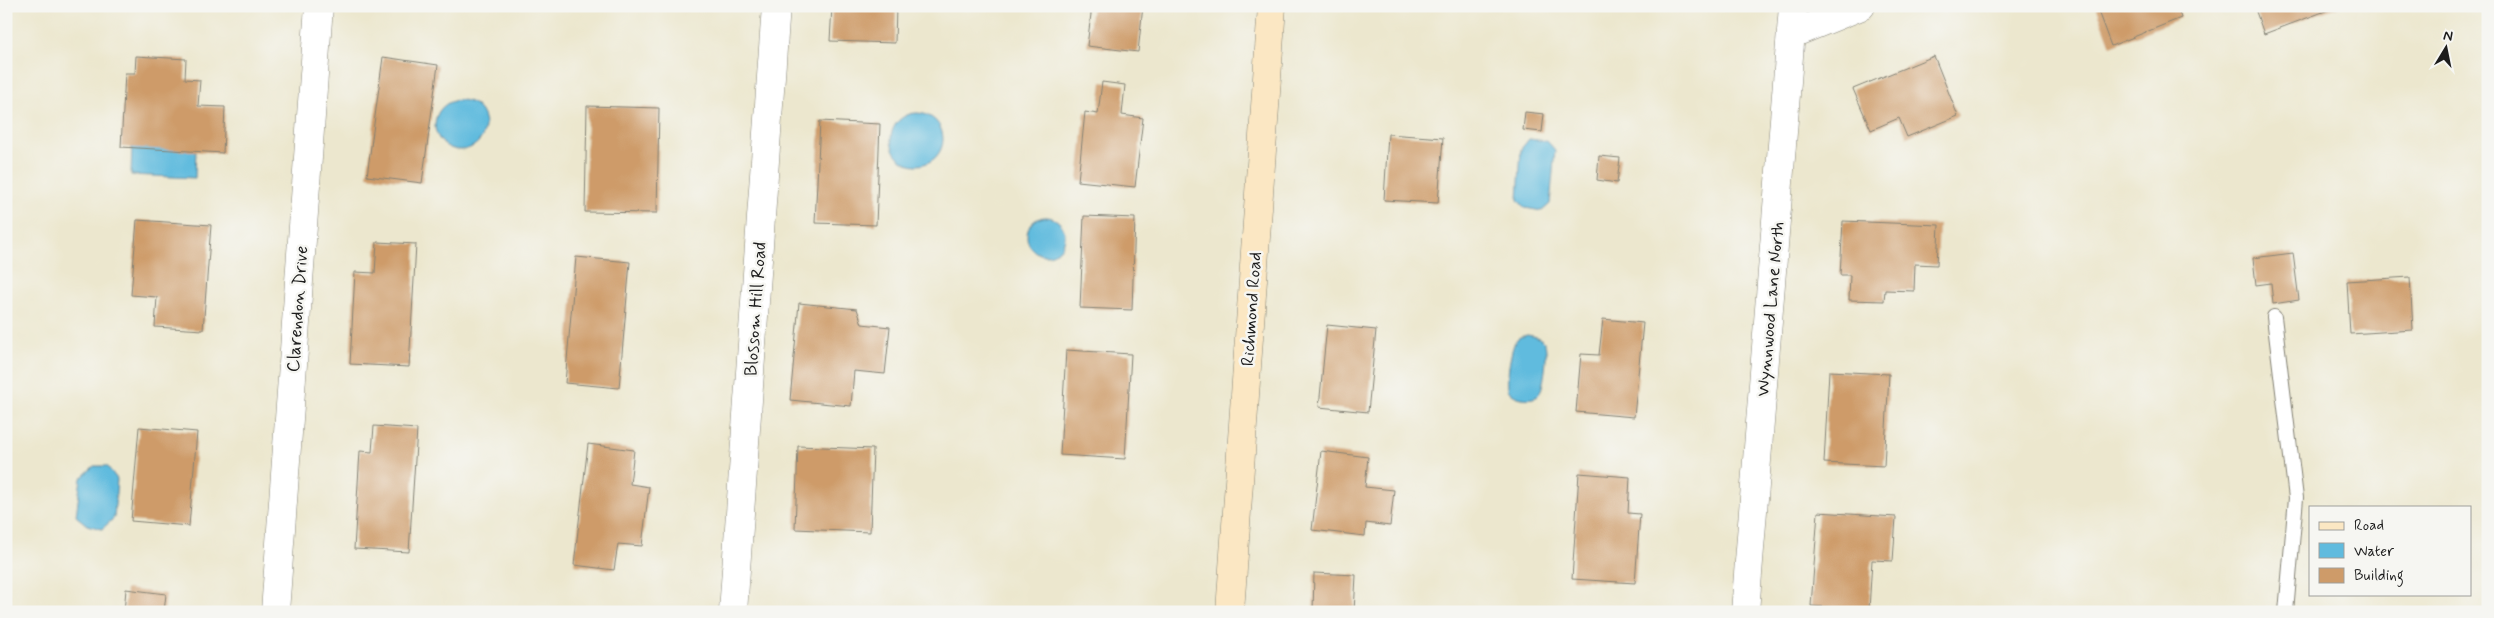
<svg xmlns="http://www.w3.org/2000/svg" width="2494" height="618" font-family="Mynerve,sans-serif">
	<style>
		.water { fill: #60bbde; stroke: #3e6c7d }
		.building { fill: #ce9b69 }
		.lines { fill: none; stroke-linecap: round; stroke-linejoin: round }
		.lane-casing { stroke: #848275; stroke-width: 16 }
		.street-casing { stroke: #848275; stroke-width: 29 }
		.secondary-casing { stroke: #848275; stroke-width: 29 }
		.lane { stroke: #fff; stroke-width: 14 }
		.street { stroke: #fff; stroke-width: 28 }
		.secondary { stroke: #fbe7c3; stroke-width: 28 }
		.labels { text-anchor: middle; stroke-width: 5; stroke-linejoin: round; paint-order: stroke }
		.street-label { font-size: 18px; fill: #1c1c1c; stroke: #f6f6f2 }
	</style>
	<rect width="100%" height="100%" fill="#f6f6f2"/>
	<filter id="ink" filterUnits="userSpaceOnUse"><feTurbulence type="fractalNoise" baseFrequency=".02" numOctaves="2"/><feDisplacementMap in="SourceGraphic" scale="10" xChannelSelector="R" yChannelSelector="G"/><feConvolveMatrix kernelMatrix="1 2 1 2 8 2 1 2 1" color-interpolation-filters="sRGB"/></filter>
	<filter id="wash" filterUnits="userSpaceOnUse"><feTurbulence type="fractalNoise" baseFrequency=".0096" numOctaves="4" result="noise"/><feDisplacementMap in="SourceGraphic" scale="20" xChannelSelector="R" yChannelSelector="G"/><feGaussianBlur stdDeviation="1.12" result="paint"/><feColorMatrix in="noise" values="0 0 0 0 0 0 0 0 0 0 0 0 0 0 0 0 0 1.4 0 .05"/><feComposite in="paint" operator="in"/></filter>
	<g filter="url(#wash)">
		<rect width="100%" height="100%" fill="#ece7ce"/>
		<path class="water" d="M435 125a25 25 0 1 1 50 0a25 25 0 1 1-50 0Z
			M891 139a26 26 0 1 1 52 0a26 26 0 1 1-52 0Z
			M 1529,139 L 1547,141 L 1555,150 L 1550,204 L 1542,211 L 1525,208 L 1518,200 L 1521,149 Z
			M 132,145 L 196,148 L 195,178 L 131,175 Z
			M1027 236a19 19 0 1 1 38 0a19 19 0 1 1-38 0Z
			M 1527,335 C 1533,336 1540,337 1544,342 C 1549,348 1544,388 1539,394 C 1535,399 1529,399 1522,398 C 1517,397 1512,395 1509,391 C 1505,385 1511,344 1517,339 C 1519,337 1524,336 1527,335 Z
			M 94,466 L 107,466 L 117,479 L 114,518 L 102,529 L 87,525 L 76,516 L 81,478 Z"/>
		<g id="blocks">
			<path class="building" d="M 832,6 L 896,6 L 895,43 L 830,41 Z
				M 1092,6 L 1143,6 L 1138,52 L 1087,46 Z
				M 2096,6 L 2177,6 L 2181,18 L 2111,46 Z
				M 2254,6 L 2339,6 L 2264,34 Z
				M 136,56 L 186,59 L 185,79 L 200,80 L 198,106 L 225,107 L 223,153 L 121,147 L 125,73 L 135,73 Z
				M 1934,56 L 1958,116 L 1907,137 L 1899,118 L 1871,130 L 1853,89 Z
				M 383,57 L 438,65 L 422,183 L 367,176 Z
				M 1102,82 L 1125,85 L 1122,115 L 1143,118 L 1135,187 L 1078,181 L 1085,112 L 1098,114 Z
				M 587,106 L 659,108 L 657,213 L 585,212 Z
				M 1525,112 L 1544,114 L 1542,132 L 1523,130 Z
				M 820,121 L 880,124 L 876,225 L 815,223 Z
				M 1388,134 L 1443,138 L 1438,203 L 1384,200 Z
				M 1599,156 L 1620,158 L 1617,183 L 1597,180 Z
				M 1084,216 L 1135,218 L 1132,310 L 1080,308 Z
				M 137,220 L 211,225 L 203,330 L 155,327 L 157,297 L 131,295 Z
				M 1843,221 L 1939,225 L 1937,265 L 1915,264 L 1914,291 L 1885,290 L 1884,301 L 1849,300 L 1850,275 L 1840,275 Z
				M 377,242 L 416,244 L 409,367 L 350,364 L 355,272 L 375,273 Z
				M 2293,253 L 2299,300 L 2273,304 L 2271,283 L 2256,285 L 2253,258 Z
				M 576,257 L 630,262 L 619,388 L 565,383 Z
				M 2410,277 L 2413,330 L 2350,334 L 2347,281 Z
				M 799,303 L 857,309 L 862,324 L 890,327 L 885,374 L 854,371 L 851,406 L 790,400 Z
				M 1603,319 L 1643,323 L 1634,417 L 1576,412 L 1581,354 L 1599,355 Z
				M 1327,325 L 1376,330 L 1368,412 L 1319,407 Z
				M 1066,350 L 1131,354 L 1125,459 L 1060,455 Z
				M 1829,371 L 1889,374 L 1884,466 L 1824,463 Z
				M 374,426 L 417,429 L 409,552 L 354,549 L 360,451 L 372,452 Z
				M 139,427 L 197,432 L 189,526 L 131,521 Z
				M 588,444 L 634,450 L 630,484 L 649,487 L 642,546 L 618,544 L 614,570 L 574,565 Z
				M 798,446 L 873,449 L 870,532 L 795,529 Z
				M 1321,451 L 1368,457 L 1365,487 L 1394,490 L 1390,526 L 1366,523 L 1365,536 L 1312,530 Z
				M 1579,473 L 1630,477 L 1628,513 L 1640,514 L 1635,583 L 1572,579 Z
				M 1818,512 L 1896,517 L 1893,561 L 1872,560 L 1869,610 L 1811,606 Z
				M 1314,573 L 1356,575 L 1354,612 L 1313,612 Z
				M 126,589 L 166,594 L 164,612 L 124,612 Z"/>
		</g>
	</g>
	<g filter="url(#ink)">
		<use href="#blocks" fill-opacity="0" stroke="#848275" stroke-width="1"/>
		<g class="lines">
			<g class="lane-casing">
				<path id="lane" d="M 2274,317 L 2296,498 L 2286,612"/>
			</g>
			<g class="street-casing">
				<path id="street" d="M 1792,34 L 1861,6
					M 275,612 L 319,6
					M 733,612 L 776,6
					M 1745,612 L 1793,6"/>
			</g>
			<g class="secondary-casing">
				<path id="secondary" d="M 1230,612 L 1272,6"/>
			</g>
			<use href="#lane" class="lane"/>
			<use href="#street" class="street"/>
			<use href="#secondary" class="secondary"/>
		</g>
	</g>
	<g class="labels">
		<g class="street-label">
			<text transform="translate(297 309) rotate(-86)" y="6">Clarendon Drive</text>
			<text transform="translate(755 309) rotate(-86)" y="6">Blossom Hill Road</text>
			<text transform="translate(1251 309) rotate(-86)" y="6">Richmond Road</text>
			<text transform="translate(1770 309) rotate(-85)" y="6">Wynnwood Lane North</text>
		</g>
	</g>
	<rect width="2494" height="618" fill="none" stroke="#f6f6f2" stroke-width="25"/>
	<rect x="2309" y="506" width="162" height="90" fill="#f6f6f2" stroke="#9f9f9c"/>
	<rect x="2319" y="522" width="25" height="8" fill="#fbe7c3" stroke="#9f9f9c"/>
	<text x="2354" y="530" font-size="15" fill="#1c1c1c">Road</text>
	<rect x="2319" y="543" width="25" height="15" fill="#60bbde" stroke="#9f9f9c"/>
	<text x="2354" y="556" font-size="15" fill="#1c1c1c">Water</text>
	<rect x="2319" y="568" width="25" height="15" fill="#ce9b69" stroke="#9f9f9c"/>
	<text x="2354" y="580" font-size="15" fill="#1c1c1c">Building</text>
	<g transform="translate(2446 48) rotate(10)" stroke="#f6f6f2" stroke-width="4" paint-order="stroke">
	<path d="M0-4L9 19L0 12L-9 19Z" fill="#1c1c1c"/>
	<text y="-8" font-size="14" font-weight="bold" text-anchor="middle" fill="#1c1c1c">N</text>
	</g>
</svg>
